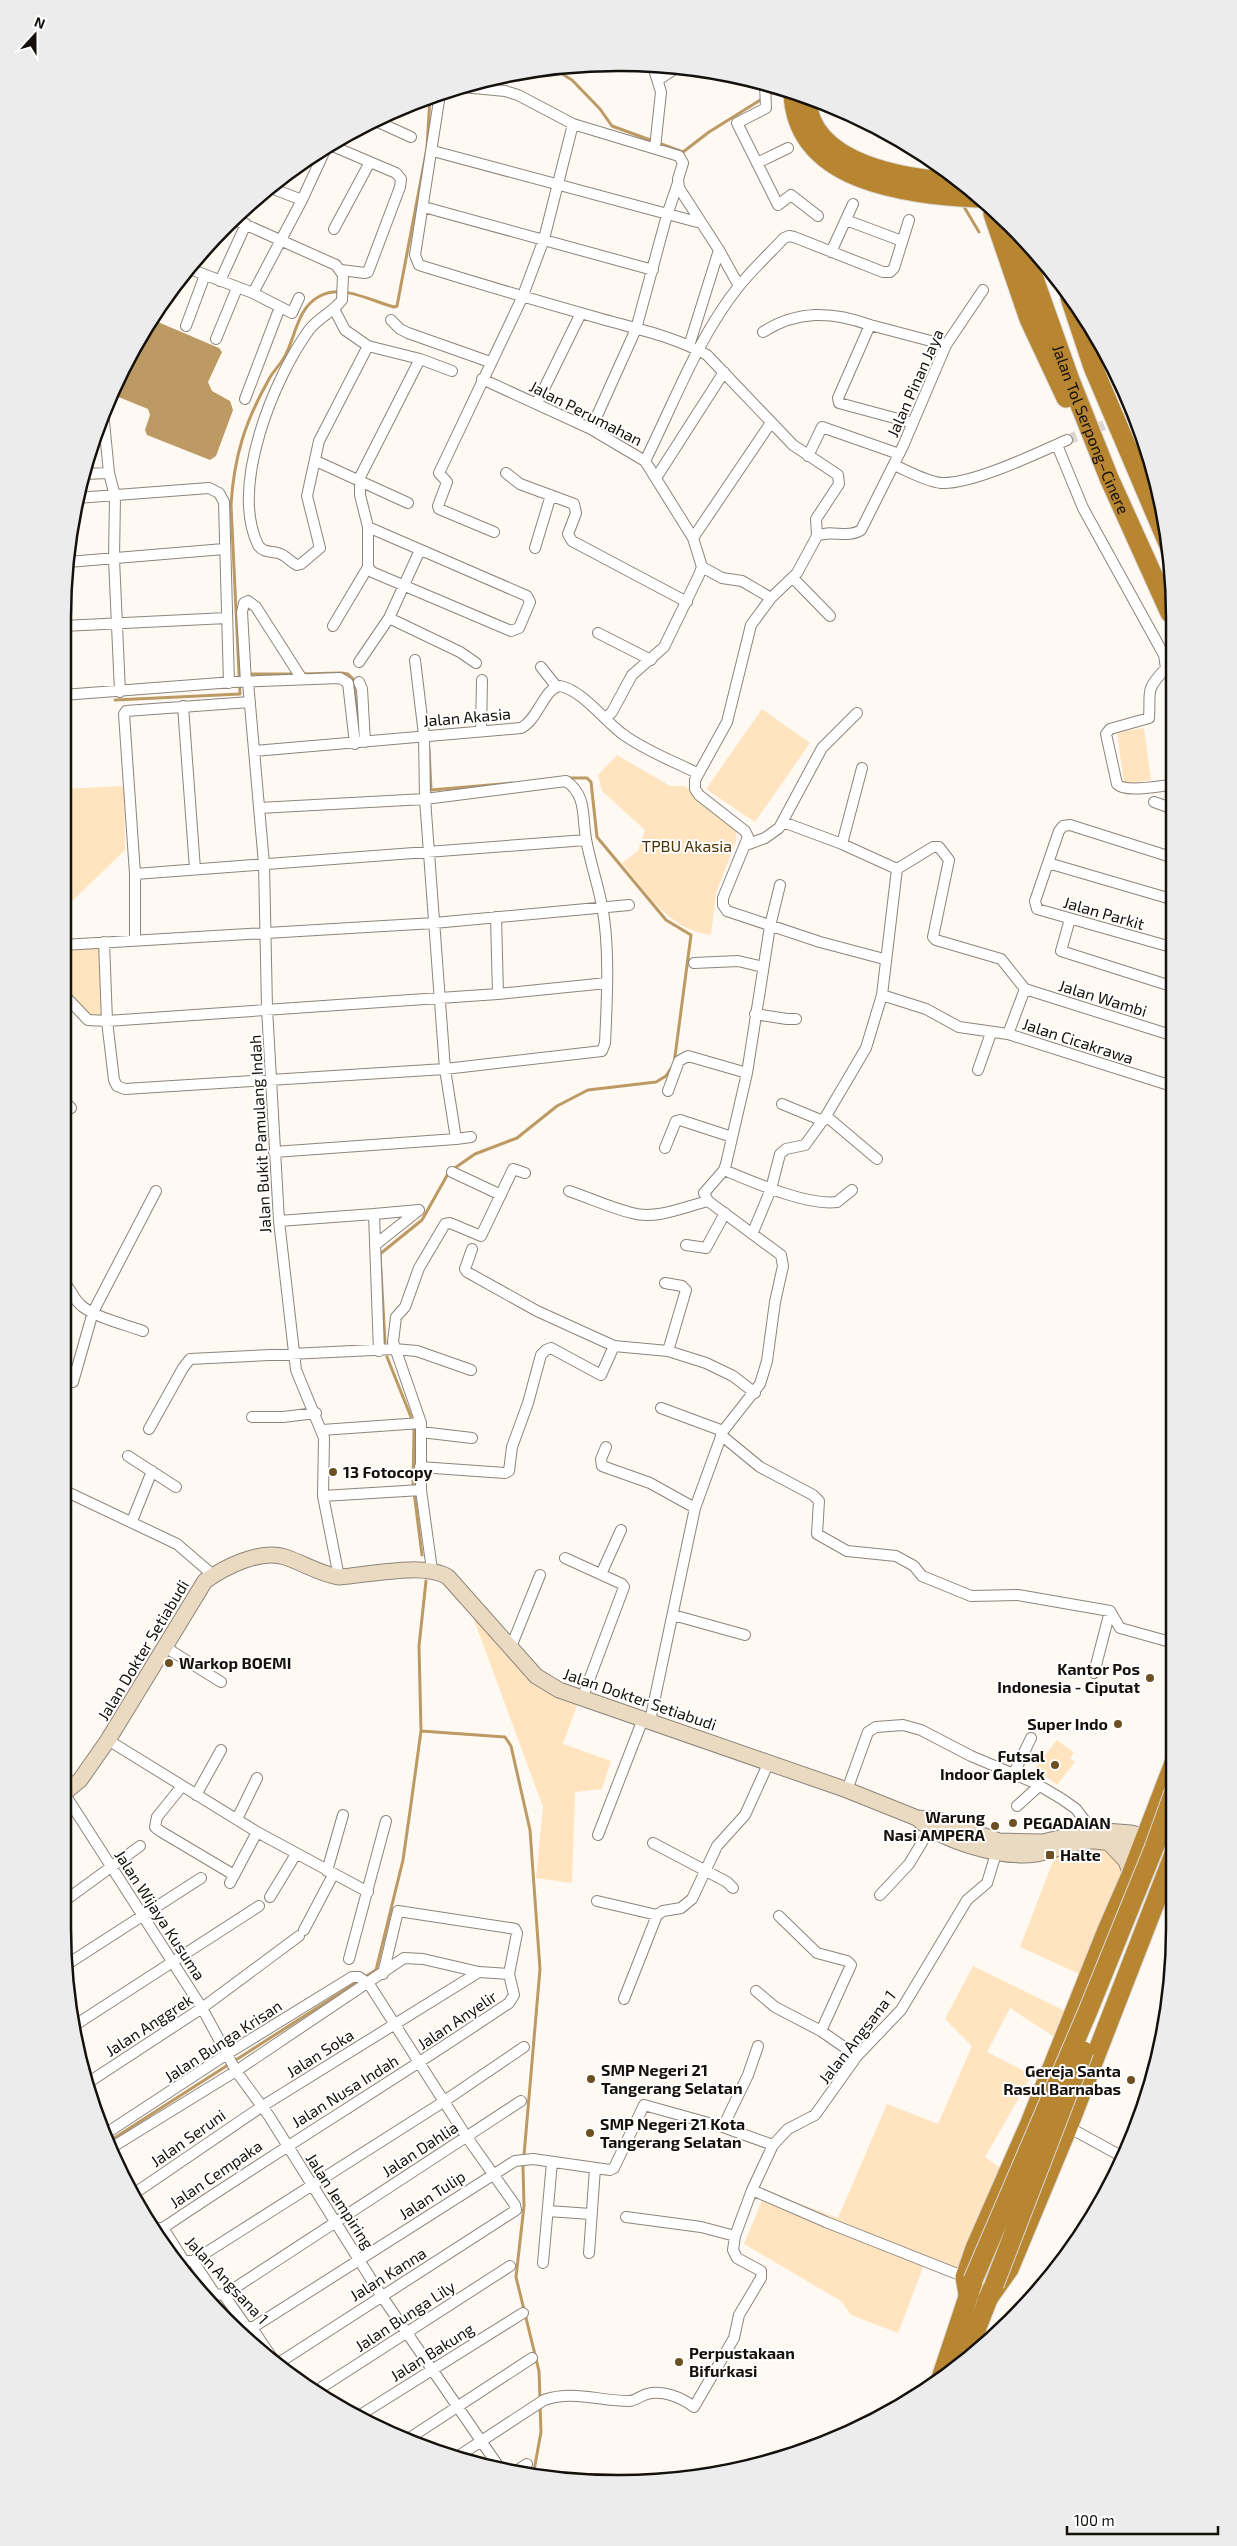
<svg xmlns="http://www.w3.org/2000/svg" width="1237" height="2546" font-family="'Exo 2',sans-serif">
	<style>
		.green { fill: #ffe4bf }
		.water { fill: #bd9964 }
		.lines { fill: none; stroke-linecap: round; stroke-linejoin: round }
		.stream { stroke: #bd9964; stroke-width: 3 }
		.street-tunnel { stroke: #dbd7d0; stroke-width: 10; stroke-dasharray: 10 5; stroke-linecap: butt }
		.street-casing { stroke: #8c857b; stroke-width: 12 }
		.secondary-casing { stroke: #8c857b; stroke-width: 17 }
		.highway-casing { stroke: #d9d9d8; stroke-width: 21 }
		.street { stroke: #fff; stroke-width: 10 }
		.secondary { stroke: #eadac1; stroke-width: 15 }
		.highway { stroke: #b88530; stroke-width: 19 }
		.highway-bridge-casing { stroke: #d9d9d8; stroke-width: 21; stroke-linecap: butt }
		.highway-bridge { stroke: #b88530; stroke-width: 19 }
		.poi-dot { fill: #6c5023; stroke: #fff; stroke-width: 2 }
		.labels { text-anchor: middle; stroke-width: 4; stroke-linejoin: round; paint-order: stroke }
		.street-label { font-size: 16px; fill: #14110d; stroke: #fff }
		.park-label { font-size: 16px; fill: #4c3305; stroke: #fff }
		.poi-label { font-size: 16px; font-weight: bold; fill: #14110d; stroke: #fff; text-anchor: start }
		.rim { fill: none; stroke: #14110d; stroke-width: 2.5 }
	</style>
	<rect width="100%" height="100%" fill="#fefaf3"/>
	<path class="green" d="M 762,709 L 810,743 L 755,822 L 706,789 Z
		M 1144,728 L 1151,780 L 1124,784 L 1117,732 Z
		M 617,755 L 670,786 L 685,786 L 737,830 L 736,841 L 716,893 L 711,935 C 668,929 649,895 622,863 L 638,851 L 645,830 L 602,791 L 598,775 Z
		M 124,786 L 125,850 L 69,904 L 70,940 L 63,940 L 63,789 Z
		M 100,947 L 103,1016 L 90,1016 L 63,987 L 63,949 Z
		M 466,1598 L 541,1682 L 580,1697 L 563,1744 L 611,1761 L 602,1789 L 575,1792 L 572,1883 L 536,1878 L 543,1807 Z
		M 1057,1740 L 1074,1753 L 1070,1758 L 1075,1762 L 1057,1785 L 1035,1768 Z
		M 1085,1845 L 1110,1851 L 1126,1875 L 1084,1976 L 1020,1947 L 1055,1856 Z
		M 973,1966 L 1069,2013 L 1059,2040 L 1010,2008 L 987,2052 L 1032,2075 L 985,2157 L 1020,2182 L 983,2280 L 927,2257 L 898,2333 L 851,2315 L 841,2301 L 744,2244 L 766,2191 L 838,2218 L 887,2104 L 938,2124 L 972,2046 L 945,2019 Z"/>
	<path class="water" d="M 151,319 L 219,348 L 222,352 L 208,382 L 212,391 L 230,401 L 233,410 L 216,456 L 210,460 L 147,435 L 145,430 L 150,415 L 148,409 L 121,398 L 110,396 Z"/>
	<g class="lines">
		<path class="stream" d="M 554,69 L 572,80 L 600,109 L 612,126 L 683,152 L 709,132 L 778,89
			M 963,205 L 979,232
			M 249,674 L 295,674
			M 301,674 L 341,673 L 348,674 L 353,679 L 360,738 L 363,737
			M 115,700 L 240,694 L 231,505 C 234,456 245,422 269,379 C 274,370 282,363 286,354 C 296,334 298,307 320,296 C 343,284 371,301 394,307 L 397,306 L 427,148 L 430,97
			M 429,749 L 431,790 L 512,783
			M 385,1342 L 380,1254 L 422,1220 L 449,1172 L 475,1154 L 517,1138 L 557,1106 L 588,1090 L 656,1082 L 666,1076 L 674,1064 L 691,935 L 666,920 L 597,837 L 591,782 L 587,778 L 568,778
			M 387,1357 L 411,1417 L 414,1431 L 413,1484 L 422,1555
			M 421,1731 L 505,1737 L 511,1746 L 530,1830 L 540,1969 L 523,2167 L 524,2206 L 516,2277 L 539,2371 L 540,2398
			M 108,2142 L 376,1970 L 403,1860 L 411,1804 L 421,1731 L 419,1646 L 426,1581
			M 533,2476 L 541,2432 L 540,2405"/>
		<path class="street-tunnel" d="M 1067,440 L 1134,413"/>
		<g class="street-casing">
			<path id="street" d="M 653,66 L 661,92 L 655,148
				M 658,80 L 676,68
				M 765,85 L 766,108 L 737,123 L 778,205 L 791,195 L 818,216
				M 463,87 L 505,91 L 518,95 L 573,124 L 679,156 L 683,163 L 678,179 L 679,188 L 719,250 L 739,286
				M 440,94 L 415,255 L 419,265 C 480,284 541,302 602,319 C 637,329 676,337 707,355 L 793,445 L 838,475 L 839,484 L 816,519 L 817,536
				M 376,121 L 411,137
				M 330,145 L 396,173 L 401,179 L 400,187 L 368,272 L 365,273 L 341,270
				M 433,151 L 701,223
				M 757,163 L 788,148
				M 271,188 L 302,200
				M 424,207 L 653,270
				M 233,219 L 336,265 L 343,275 L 342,300 C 333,312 318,318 309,330 C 273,380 230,486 258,545 C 263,553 271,551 278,553 C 286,555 290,562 297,565 L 301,564 L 320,548 L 307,496 L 319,441 L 368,346
				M 846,220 L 902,241
				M 334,229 L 370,162
				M 831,252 L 853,204
				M 190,269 L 253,293 L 292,313 L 299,298
				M 220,281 L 246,224
				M 253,293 L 302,200 L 326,148
				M 334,309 L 345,330 L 368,346 L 420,359 L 452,371
				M 391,320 L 400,329 L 408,333 L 490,362
				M 186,326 L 205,275
				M 763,332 C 797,310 832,311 870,325
				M 216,339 L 237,288
				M 689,346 L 719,250
				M 482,379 L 591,429 L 645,461 L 693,538 L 702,567 L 699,575 L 664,647 L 632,675 L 612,712 L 606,718
				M 245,399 L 280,307
				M 537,403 L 581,313
				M 103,411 L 109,473 L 115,496 L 114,559 L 120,692
				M 913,423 L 839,403 L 838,398 L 870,325 L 946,345
				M 591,429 L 636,329 L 667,215 L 678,183
				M 1057,445 L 1083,508 L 1164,655 L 1166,668 C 1144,692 1151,689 1149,718 L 1110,729 L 1106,734 L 1117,784 C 1125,793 1158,786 1171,785
				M 808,456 L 822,427 L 899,454
				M 316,461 L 408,503
				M 645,461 C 674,403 698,337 739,286 C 753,269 769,254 784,238 L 789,236 L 794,237 L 883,272 L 890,272 L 894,268 L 909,220
				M 894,465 C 908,471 925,481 941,483 C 971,485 1038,453 1067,440
				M 506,473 L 520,484 L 574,504 L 576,513 L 568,534 L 572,541 L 687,602
				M 84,474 L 109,473
				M 656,478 L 724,372
				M 77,498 L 209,488 L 219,493 L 224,502 L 229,683
				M 368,527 L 527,596 L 530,602 L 519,628 L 511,631 L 372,572 L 368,567 L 368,527 L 360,495 L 360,477 L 420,359
				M 494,532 L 439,509 L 438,506 L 447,482 L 439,473 L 522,298 L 544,239 L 573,124
				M 693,538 L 770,424
				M 535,548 L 551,495
				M 68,562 L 224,549
				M 702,567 L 722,578 L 742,581 L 771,598
				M 793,578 L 830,616
				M 389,618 L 460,652 L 476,663
				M 63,626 L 227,618
				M 333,626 L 368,567
				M 598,633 L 651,660
				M 359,662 L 389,618 L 420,550
				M 541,667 L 556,686
				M 246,682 L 242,612 L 244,603 L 248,601 L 256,607 L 302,679
				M 248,682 L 264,864 L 267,1008 L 279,1221 L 296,1370 L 324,1438 L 323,1496 L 339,1577
				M 359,682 L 362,689 L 365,742
				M 63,695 L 233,682 L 340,678 L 348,683 L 355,744
				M 183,706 L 195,869
				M 481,731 L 482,680
				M 254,751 L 521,728 C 538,720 544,688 560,686 C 584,691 605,722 624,735 C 646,751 673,761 697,773
				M 1154,802 L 1171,808
				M 783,822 L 842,844 L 897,869
				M 842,844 L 862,768
				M 746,845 L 765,838 L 779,828 L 822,748 L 857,713
				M 1171,857 L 1070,825 L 1063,826 L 1059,831 L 1035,901 L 1037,909 L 1171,947
				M 1048,863 L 1171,899
				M 897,869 L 882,995 L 926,1009 L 959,1027 L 1008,1034 L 1172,1086
				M 897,869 L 933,847 L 939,847 L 949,860 L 933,937 L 936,940 L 1001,959 L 1025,989
				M 135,874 L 586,840
				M 496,917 L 498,994
				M 1070,919 L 1061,951 L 1171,986
				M 135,941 L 135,874 L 124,714 L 126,711 L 250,702
				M 104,942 L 107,1021 L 114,1080 L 117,1086 L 125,1089 L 445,1069 L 602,1051 L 605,1043 C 607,1001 610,947 602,906 C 598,884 590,862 586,839 C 582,817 587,795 566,781 L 425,799 L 259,808
				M 63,945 L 434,923 L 629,905
				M 884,959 L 820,942 L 727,911 L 723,905 L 723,898 L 748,837 L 745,831 L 699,795 L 695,789 L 695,780 L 727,722 L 751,625 L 771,598 L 797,573 L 817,536 C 830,529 848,539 861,530 L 903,446 L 946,345 L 983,290
				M 694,963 L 738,961 L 763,967
				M 1025,989 L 1171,1035
				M 63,994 L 88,1020 L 107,1021 L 498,994 L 607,983
				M 755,1014 L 787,1019 L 796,1019
				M 1008,1034 L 1025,989
				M 978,1070 L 991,1033
				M 668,1091 L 679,1061 L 688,1056 L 747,1073
				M 63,1099 L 71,1108
				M 782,1104 L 823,1121
				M 826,1116 L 877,1159
				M 456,1139 L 471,1137
				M 665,1148 L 676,1121 L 680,1120 L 732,1137
				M 274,1152 L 456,1139 L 445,1069 L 425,799 L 424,735 L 415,660
				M 724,1170 C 753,1182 807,1206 837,1202 L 852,1190
				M 452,1172 L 501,1195
				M 569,1191 C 590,1198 611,1208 632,1213 C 656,1220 684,1207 708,1201
				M 374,1214 L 419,1210
				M 279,1221 L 374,1214 L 379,1351
				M 753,1232 L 771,1189 L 780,1154 L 786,1149 L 805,1145 L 826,1116 L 866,1048 L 882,995
				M 375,1245 L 419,1210
				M 686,1245 L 706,1248 L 725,1213
				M 472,1249 L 465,1269 L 467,1272 L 537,1311 L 614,1346 L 668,1351 L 706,1363 L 733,1376 L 755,1393
				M 63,1282 C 72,1289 73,1300 83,1307 C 100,1319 124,1324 143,1331
				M 665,1283 L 682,1286 L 686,1290 L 668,1351
				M 73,1382 L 93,1312 L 156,1191
				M 661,1408 L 723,1431
				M 252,1417 L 283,1417 L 316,1413
				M 149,1429 L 183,1368 L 190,1359 L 394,1349 L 417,1351 L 471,1370
				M 322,1430 L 421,1423
				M 421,1432 L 472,1438
				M 721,1435 L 760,1467 L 813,1495 L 819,1501 L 817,1534 L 847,1551 L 896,1556 L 914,1566 L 922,1576 L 971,1596 L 1018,1595 L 1110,1611 L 1120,1628 L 1174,1643
				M 606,1447 L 601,1459 L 602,1466 L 650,1483 L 695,1508
				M 128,1456 L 176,1487
				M 420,1467 L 505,1473 L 509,1471 L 512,1447 L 528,1403 L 541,1355 L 546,1350 L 551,1348 L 601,1375 L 614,1346
				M 63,1490 L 177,1544 L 213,1575
				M 323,1496 L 421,1490
				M 132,1521 L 152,1471
				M 565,1558 L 622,1584 L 624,1587 L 582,1699
				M 432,1570 L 421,1490 L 421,1423 L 393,1342 L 396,1317 L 405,1307 L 419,1268 L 445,1224 L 450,1223 L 481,1236 L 513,1169 L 525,1173
				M 601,1574 L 621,1530
				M 673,1615 L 745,1635
				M 165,1647 L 221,1682
				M 511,1647 L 540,1575
				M 1094,1673 L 1110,1611
				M 650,1721 L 695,1508 L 723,1431 L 760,1384 L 767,1361 L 775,1302 L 783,1266 L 781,1255 L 708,1201 L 704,1193 L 724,1170 L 726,1164 L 747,1073 L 770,926 L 780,885
				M 108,1740 L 257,1832 L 368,1892
				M 1013,1775 L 1031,1738
				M 182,1786 L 157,1817 L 155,1827 L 160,1831 L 234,1875
				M 847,1790 L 868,1732 L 876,1727 L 903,1725 L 921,1730 L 971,1756 L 1035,1783 L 1062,1799 L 1076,1809 L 1092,1830
				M 64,1793 L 202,2008 L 236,2071 L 269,2116 L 381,2295 L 501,2470
				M 196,1795 L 221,1750
				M 1017,1806 L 1039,1786
				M 237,1819 L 257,1778
				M 598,1835 L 643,1719
				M 653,1843 L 727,1882 L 733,1888
				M 327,1871 L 343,1815
				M 230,1883 L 257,1832
				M 880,1895 L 909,1864 L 933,1824
				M 270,1897 L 296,1854
				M 597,1901 L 657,1915
				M 63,1902 L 140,1846
				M 779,1916 L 817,1953 L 847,1961 L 851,1965 L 821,2031
				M 304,1930 L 333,1875
				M 349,1959 L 386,1821
				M 66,1965 L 201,1878
				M 756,1991 L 775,2007 L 821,2031 L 857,2056
				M 624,1999 L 657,1915 L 663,1911 L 681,1908 L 692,1899 L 717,1846 L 745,1815 L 769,1762
				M 72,2027 L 259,1906
				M 86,2084 L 202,2008 L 299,1936
				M 723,2127 L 748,2075 L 758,2046
				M 1068,2127 L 1123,2157
				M 105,2134 L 227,2054 L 352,1977 L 359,1977 L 369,1984 L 466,2136 L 515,2205 L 516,2210 L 277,2364
				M 111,2148 L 236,2071 L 404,1958 L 423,1959 L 479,1972 L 509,1974
				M 752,2190 L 826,2222 L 965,2277
				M 132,2195 L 261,2107 L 479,1972
				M 135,2201 L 155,2228 L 163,2228 L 184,2261 L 193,2261 L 215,2294 L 224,2295 L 245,2325 L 252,2328 L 275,2362
				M 548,2211 L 591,2214
				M 626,2217 L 701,2227 L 735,2236
				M 163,2228 C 277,2151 395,2080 509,2003 L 514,1995 L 509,1974 L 517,1933 L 515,1929 L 510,1928 L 398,1911 L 383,1974
				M 589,2253 L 595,2168
				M 193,2261 L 440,2104 L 524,2047
				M 543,2263 L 552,2162
				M 224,2295 L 521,2101
				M 252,2328 L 515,2161 L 533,2159 L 610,2170 L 614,2168 L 644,2105 L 723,2127 L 773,2145
				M 316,2391 L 510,2266
				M 357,2417 L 523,2313
				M 405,2441 L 532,2358
				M 457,2457 L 544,2400 C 573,2390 599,2401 629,2401 C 635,2401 640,2396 647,2394 C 663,2390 681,2397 694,2407 L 734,2338 L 739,2315 L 761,2278 L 761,2271 L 737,2258 L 733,2250 L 735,2236 L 752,2190 L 773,2145 L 788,2129 L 815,2115 L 857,2056 L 901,2010 L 967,1900 L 987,1883 L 998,1847
				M 513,2473 L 527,2464"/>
		</g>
		<g class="secondary-casing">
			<path id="secondary" d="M 63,1794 L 80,1780 L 108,1740 L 205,1581 C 225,1567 260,1549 285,1557 C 303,1563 320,1574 339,1577 C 369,1575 423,1562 448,1577 L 536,1676 L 559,1690 L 847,1790 L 917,1818 L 936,1819 L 999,1841 L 1043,1842 L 1092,1830 L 1131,1833 L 1174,1843
				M 917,1818 C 941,1841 1002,1859 1036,1854 C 1056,1851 1074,1840 1095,1841 C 1122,1843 1148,1853 1174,1858
				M 1109,1843 L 1126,1861 L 1131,1875"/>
		</g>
		<g class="highway-casing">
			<g id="highway">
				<path d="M 793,93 C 797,183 907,194 977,198"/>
				<path d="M 807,98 C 808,166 910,180 962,182"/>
				<path d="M 993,214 L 1029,319 L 1066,398"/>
				<path id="s1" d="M 1021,242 L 1070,380 L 1109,478 L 1170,613"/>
				<path d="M 1070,298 L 1093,367 L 1170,548"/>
				<path d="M 968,2294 L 965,2277 L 975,2248 L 1030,2123 L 1107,1930 L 1131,1875 L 1174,1763"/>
				<path d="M 987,2300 L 1009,2269 L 1068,2127 L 1174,1854"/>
				<path d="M 963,2363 L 992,2289"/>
				<path d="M 941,2378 L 973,2282"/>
			</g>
		</g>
		<use href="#street" class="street"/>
		<use href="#secondary" class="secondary"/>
		<use href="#highway" class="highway"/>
		<g class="highway-bridge-casing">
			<path id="highway-bridge" d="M 973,2280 L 1088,2011 L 1154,1848 L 1174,1792
				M 994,2285 L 1084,2051"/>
		</g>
		<use href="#highway-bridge" class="highway-bridge"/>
	</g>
	<g class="poi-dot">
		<circle cx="333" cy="1472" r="5"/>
		<circle cx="169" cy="1663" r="5"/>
		<circle cx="1150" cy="1678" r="5"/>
		<circle cx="1118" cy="1724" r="5"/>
		<circle cx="1055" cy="1765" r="5"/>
		<circle cx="1013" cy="1823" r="5"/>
		<circle cx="995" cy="1826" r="5"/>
		<rect x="1045" y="1850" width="10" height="10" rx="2.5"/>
		<circle cx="591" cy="2079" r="5"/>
		<circle cx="1131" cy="2080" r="5"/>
		<circle cx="590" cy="2133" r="5"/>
		<circle cx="679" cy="2362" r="5"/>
	</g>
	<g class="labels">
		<g class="street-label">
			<text transform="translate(915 383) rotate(-66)" y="6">Jalan Pinan Jaya</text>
			<text transform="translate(586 413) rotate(27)" y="6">Jalan Perumahan</text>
			<text dy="6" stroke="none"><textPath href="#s1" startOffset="200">Jalan Tol Serpong–Cinere</textPath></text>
			<text transform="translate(467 717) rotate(-5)" y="6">Jalan Akasia</text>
			<text transform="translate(1104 913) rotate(16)" y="6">Jalan Parkit</text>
			<text transform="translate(1103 998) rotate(17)" y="6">Jalan Wambi</text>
			<text transform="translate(1078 1041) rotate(18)" y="6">Jalan Cicakrawa</text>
			<text transform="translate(260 1134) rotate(-93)" y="6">Jalan Bukit Pamulang Indah</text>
			<text transform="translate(143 1650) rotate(-59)" y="6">Jalan Dokter Setiabudi</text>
			<text transform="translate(640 1699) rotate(19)" y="6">Jalan Dokter Setiabudi</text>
			<text transform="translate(160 1915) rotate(57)" y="6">Jalan Wijaya Kusuma</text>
			<text transform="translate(457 2020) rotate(-34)" y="6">Jalan Anyelir</text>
			<text transform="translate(149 2025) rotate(-33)" y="6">Jalan Anggrek</text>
			<text transform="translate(857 2037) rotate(-52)" y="6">Jalan Angsana 1</text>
			<text transform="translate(223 2041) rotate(-33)" y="6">Jalan Bunga Krisan</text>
			<text transform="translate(320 2053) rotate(-32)" y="6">Jalan Soka</text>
			<text transform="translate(345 2091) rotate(-32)" y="6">Jalan Nusa Indah</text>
			<text transform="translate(188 2138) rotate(-35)" y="6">Jalan Seruni</text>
			<text transform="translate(420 2149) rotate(-33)" y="6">Jalan Dahlia</text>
			<text transform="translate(216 2174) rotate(-34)" y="6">Jalan Cempaka</text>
			<text transform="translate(432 2195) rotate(-33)" y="6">Jalan Tulip</text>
			<text transform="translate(340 2201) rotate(57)" y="6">Jalan Jempiring</text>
			<text transform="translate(388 2274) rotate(-32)" y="6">Jalan Kanna</text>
			<text transform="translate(227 2280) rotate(47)" y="6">Jalan Angsana 1</text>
			<text transform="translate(405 2316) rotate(-33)" y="6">Jalan Bunga Lily</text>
			<text transform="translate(432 2352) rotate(-32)" y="6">Jalan Bakung</text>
		</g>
		<g class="park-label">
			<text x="687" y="852">TPBU Akasia</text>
		</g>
		<g class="poi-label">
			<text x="343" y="1478">13 Fotocopy</text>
			<text x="179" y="1669">Warkop BOEMI</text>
			<text x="1140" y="1675" text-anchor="end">Kantor Pos<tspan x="1140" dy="18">Indonesia - Ciputat</tspan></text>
			<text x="1108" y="1730" text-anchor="end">Super Indo</text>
			<text x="1045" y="1762" text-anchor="end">Futsal<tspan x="1045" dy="18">Indoor Gaplek</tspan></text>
			<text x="985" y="1823" text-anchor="end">Warung<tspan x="985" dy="18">Nasi AMPERA</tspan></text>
			<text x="1023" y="1829">PEGADAIAN</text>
			<text x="1060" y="1861">Halte</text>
			<text x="601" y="2076">SMP Negeri 21<tspan x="601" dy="18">Tangerang Selatan</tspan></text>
			<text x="1121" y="2077" text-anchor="end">Gereja Santa<tspan x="1121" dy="18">Rasul Barnabas</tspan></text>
			<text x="600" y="2130">SMP Negeri 21 Kota<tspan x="600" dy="18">Tangerang Selatan</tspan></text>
			<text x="689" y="2359">Perpustakaan<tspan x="689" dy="18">Bifurkasi</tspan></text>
		</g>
	</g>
	<path d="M0 0H1237V2546H0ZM618 71H619A547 547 0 0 1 1166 618V1928A547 547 0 0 1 619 2475H618A547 547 0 0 1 71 1928V618A547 547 0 0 1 618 71Z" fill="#ececec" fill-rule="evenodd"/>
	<path class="rim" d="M618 71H619A547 547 0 0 1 1166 618V1928A547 547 0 0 1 619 2475H618A547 547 0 0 1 71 1928V618A547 547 0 0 1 618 71Z"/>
	<g transform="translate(35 35) rotate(21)" stroke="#ffffff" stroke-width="4" paint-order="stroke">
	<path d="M0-4L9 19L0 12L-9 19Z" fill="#14110d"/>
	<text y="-8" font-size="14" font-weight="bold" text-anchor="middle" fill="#14110d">N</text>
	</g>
	<path d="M1067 2526v8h151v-8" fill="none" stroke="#14110d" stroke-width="2.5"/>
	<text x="1074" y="2526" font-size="15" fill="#14110d" stroke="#ffffff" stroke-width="4" paint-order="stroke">100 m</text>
</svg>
